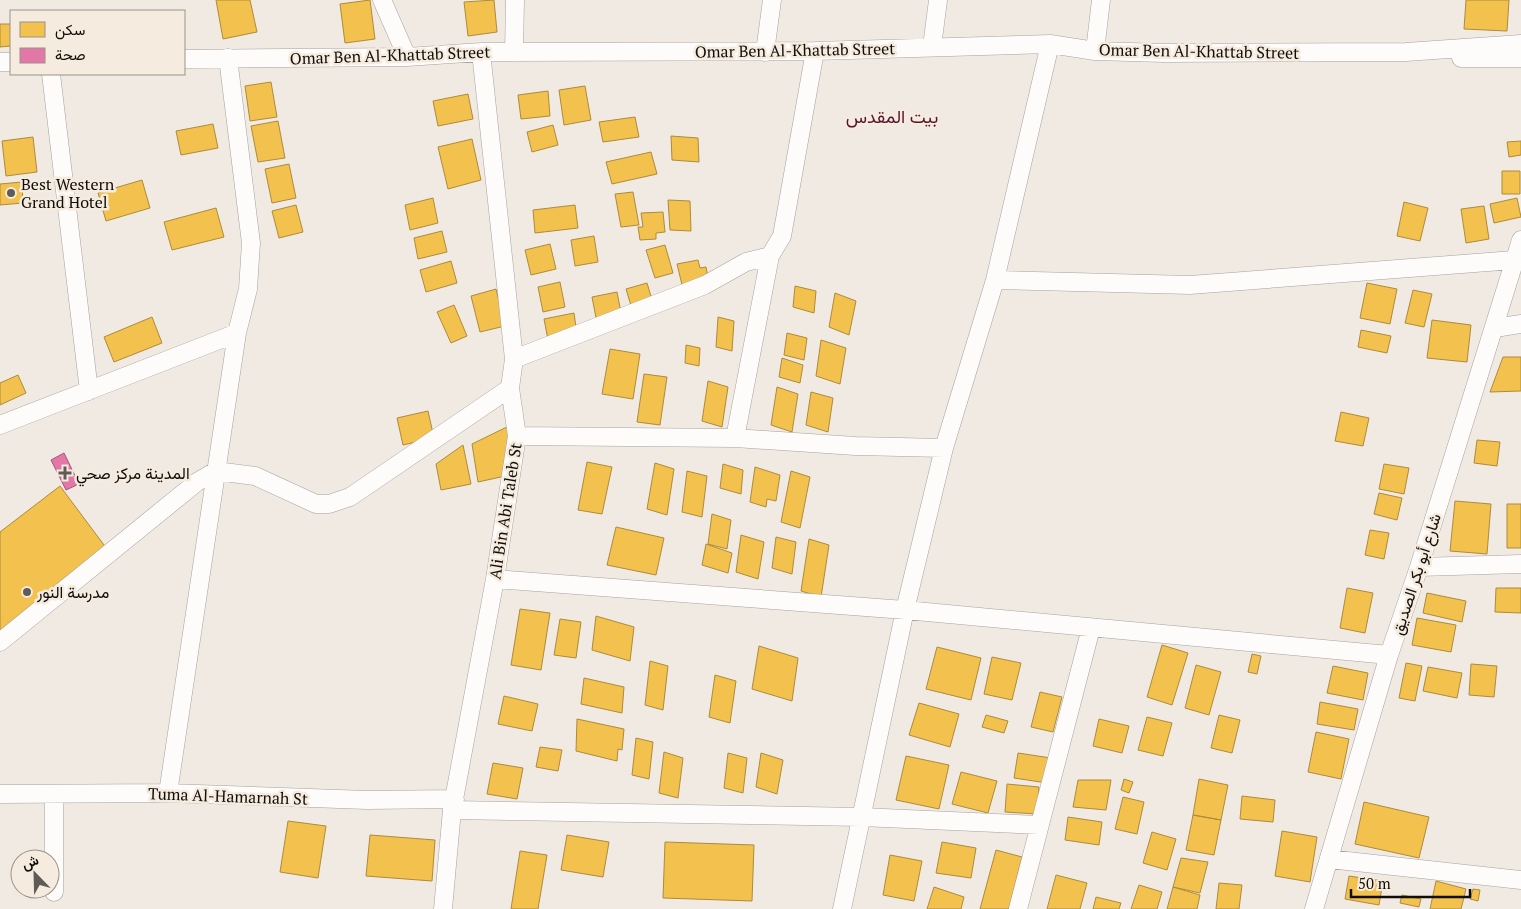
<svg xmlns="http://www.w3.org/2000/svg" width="1521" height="909" font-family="'PT Serif',Vazirmatn,serif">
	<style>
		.homes { fill: #f2c14e; stroke: #ae8b3a }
		.health { fill: #e377a8; stroke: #a45879 }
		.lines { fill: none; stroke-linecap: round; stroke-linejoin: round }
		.minor-casing { stroke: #a6a29d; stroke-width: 19 }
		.minor { stroke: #fdfcfb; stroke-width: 18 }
		.poi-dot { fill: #5f5b56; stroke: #f5ebde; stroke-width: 2 }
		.labels { text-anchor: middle; stroke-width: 5; stroke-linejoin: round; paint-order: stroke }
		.street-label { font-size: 16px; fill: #110e0a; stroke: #f5ebde }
		.poi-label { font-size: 16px; fill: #110e0a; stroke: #f5ebde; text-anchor: start }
		.neighbourhood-label { font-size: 18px; fill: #57142e; stroke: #f5ebde }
	</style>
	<rect width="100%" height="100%" fill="#f0eae3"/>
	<path class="homes" d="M 216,0 L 250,0 L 257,32 L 223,39 Z
		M 370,0 L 375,39 L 345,43 L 340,4 Z
		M 494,0 L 497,32 L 468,36 L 464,2 Z
		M 1466,0 L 1509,0 L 1507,31 L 1464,29 Z
		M 0,24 L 11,24 L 11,46 L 0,47 Z
		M 271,82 L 277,117 L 250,121 L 245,86 Z
		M 585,86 L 591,120 L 564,125 L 559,90 Z
		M 548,91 L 550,116 L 521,119 L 518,95 Z
		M 468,94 L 473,119 L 438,126 L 433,101 Z
		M 635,117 L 639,137 L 603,142 L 599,122 Z
		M 278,121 L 285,158 L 258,162 L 251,126 Z
		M 213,124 L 218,148 L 181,155 L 176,131 Z
		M 553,125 L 558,145 L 532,152 L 527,132 Z
		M 671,136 L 698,138 L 699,162 L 672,160 Z
		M 33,137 L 37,172 L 6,176 L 2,141 Z
		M 472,139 L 481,180 L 448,189 L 438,147 Z
		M 1521,141 L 1521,155 L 1509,157 L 1507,142 Z
		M 651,152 L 657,174 L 612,184 L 606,162 Z
		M 289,164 L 296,198 L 272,203 L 265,169 Z
		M 1502,171 L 1520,171 L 1520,194 L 1502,194 Z
		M 142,180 L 150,208 L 106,221 L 98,193 Z
		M 22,182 L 23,203 L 0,205 L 0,184 Z
		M 633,192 L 639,225 L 621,227 L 615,194 Z
		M 433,198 L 438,223 L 410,230 L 405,205 Z
		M 1517,198 L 1521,217 L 1494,223 L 1490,204 Z
		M 668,200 L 690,201 L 691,231 L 670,230 Z
		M 1404,202 L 1428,208 L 1420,241 L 1397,236 Z
		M 296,205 L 303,232 L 279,238 L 272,211 Z
		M 575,205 L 578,228 L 535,233 L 533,210 Z
		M 1484,206 L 1489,239 L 1466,243 L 1461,209 Z
		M 216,208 L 224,237 L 172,250 L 164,222 Z
		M 663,212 L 665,232 L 656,233 L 656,239 L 640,240 L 638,227 L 643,227 L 641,213 Z
		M 442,231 L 447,252 L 418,259 L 414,238 Z
		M 594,236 L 598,262 L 575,266 L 571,240 Z
		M 550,244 L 556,269 L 531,275 L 525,250 Z
		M 665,245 L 673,273 L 655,278 L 646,250 Z
		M 698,260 L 700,268 L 706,267 L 709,282 L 683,289 L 677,264 Z
		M 451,261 L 457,283 L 426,292 L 420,270 Z
		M 560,282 L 565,307 L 543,312 L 538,287 Z
		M 647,283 L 653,303 L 632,309 L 626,289 Z
		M 1367,283 L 1397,289 L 1390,324 L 1360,318 Z
		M 795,286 L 816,291 L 814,313 L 793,307 Z
		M 496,289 L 505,326 L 480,332 L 471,296 Z
		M 1413,290 L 1432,294 L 1424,327 L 1405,323 Z
		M 617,292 L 622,318 L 597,323 L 592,297 Z
		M 835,293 L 856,301 L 849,335 L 829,327 Z
		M 454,305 L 467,336 L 451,343 L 437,312 Z
		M 574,313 L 577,334 L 548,340 L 544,319 Z
		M 152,317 L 162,343 L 114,362 L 104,337 Z
		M 718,317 L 734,321 L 732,351 L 716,347 Z
		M 1432,320 L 1471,325 L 1467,362 L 1427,358 Z
		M 1361,330 L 1391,336 L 1387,353 L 1358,347 Z
		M 787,333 L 807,338 L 804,360 L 784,355 Z
		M 821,340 L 846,348 L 840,384 L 816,376 Z
		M 686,345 L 700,348 L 699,366 L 685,363 Z
		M 610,349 L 640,354 L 633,399 L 602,394 Z
		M 1503,357 L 1521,357 L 1521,391 L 1490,392 Z
		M 782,358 L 803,365 L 800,383 L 779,377 Z
		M 644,374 L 667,377 L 660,425 L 637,422 Z
		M 18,375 L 26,393 L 0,405 L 0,383 Z
		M 708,381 L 728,387 L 722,427 L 702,421 Z
		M 777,387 L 798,394 L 792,432 L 771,425 Z
		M 811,392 L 833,398 L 828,432 L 806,425 Z
		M 428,411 L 434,438 L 403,445 L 397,418 Z
		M 1341,412 L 1369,418 L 1363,446 L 1335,441 Z
		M 515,423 L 510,475 L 478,482 L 472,444 Z
		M 1477,440 L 1500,442 L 1497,466 L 1474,463 Z
		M 463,445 L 471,484 L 441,490 L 436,464 Z
		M 587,462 L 612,467 L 602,514 L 578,510 Z
		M 655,463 L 674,469 L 667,515 L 647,509 Z
		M 723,464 L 743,470 L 741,494 L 720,488 Z
		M 1384,464 L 1409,468 L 1404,494 L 1379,489 Z
		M 755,467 L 780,475 L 776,501 L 767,499 L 766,507 L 750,502 Z
		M 687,471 L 707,476 L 702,517 L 682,512 Z
		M 791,471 L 810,477 L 800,528 L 781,522 Z
		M 60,486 L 107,549 L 0,635 L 0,532 Z
		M 1379,493 L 1402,498 L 1397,520 L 1374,514 Z
		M 1455,501 L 1491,504 L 1487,554 L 1450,551 Z
		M 1507,504 L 1521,504 L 1521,548 L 1507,548 Z
		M 712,514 L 731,520 L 727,549 L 708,544 Z
		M 616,527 L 664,538 L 656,575 L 607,565 Z
		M 1370,530 L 1389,533 L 1384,559 L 1365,555 Z
		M 741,535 L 764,542 L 758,579 L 736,572 Z
		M 776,537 L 796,542 L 792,574 L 772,568 Z
		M 809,539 L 829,545 L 821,597 L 801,591 Z
		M 706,544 L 732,553 L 728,573 L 702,565 Z
		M 1347,588 L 1373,593 L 1365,633 L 1340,628 Z
		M 1496,588 L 1521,588 L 1521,613 L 1495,612 Z
		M 1427,593 L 1466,601 L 1462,622 L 1423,613 Z
		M 520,609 L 550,613 L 541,670 L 511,665 Z
		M 596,616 L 634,627 L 630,661 L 592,650 Z
		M 1417,618 L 1456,625 L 1451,652 L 1412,645 Z
		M 560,619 L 581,622 L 576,658 L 554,655 Z
		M 1162,645 L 1188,653 L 1172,705 L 1147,697 Z
		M 759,646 L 798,658 L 792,701 L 752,689 Z
		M 937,647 L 981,658 L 971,700 L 926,689 Z
		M 1252,654 L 1261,656 L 1257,674 L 1248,672 Z
		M 992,657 L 1021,663 L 1012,700 L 984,694 Z
		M 650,661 L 668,666 L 663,710 L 645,705 Z
		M 1406,663 L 1422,666 L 1415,701 L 1399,698 Z
		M 1471,664 L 1497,666 L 1494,697 L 1469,695 Z
		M 1196,665 L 1221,672 L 1209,715 L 1185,708 Z
		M 1333,666 L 1368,673 L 1363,700 L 1327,693 Z
		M 1428,667 L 1462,673 L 1457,698 L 1423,691 Z
		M 715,675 L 736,681 L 730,723 L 709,717 Z
		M 584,678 L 624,687 L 622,713 L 581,704 Z
		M 1040,692 L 1062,697 L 1053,732 L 1031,727 Z
		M 504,696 L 538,704 L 532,731 L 498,724 Z
		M 1320,702 L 1358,709 L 1354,730 L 1317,724 Z
		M 919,703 L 959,714 L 950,747 L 909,735 Z
		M 986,715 L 1008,721 L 1004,733 L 982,727 Z
		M 1219,715 L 1240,720 L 1232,753 L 1211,748 Z
		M 1147,717 L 1172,723 L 1163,756 L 1138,750 Z
		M 577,719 L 624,729 L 622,750 L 618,749 L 617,761 L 576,751 Z
		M 1099,719 L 1129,726 L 1122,753 L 1093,746 Z
		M 1316,732 L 1349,739 L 1341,779 L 1308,772 Z
		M 636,738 L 653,742 L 649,779 L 632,775 Z
		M 540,747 L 562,750 L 558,771 L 536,767 Z
		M 664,752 L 683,758 L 678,798 L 659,793 Z
		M 728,753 L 747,758 L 743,793 L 724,788 Z
		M 761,753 L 783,760 L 777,794 L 756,787 Z
		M 1018,753 L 1051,758 L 1047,783 L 1014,778 Z
		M 906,756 L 949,765 L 939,809 L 896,800 Z
		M 493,763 L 523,768 L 517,799 L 487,794 Z
		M 961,772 L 997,781 L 988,813 L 952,804 Z
		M 1124,779 L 1133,782 L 1129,793 L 1121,790 Z
		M 1199,779 L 1228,785 L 1221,820 L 1193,815 Z
		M 1078,780 L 1111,780 L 1106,810 L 1073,807 Z
		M 1007,784 L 1039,787 L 1037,814 L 1005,812 Z
		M 1242,796 L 1275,800 L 1273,822 L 1240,819 Z
		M 1123,797 L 1144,802 L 1137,834 L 1115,829 Z
		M 1364,802 L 1429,817 L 1419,858 L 1355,844 Z
		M 1193,815 L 1221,820 L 1214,855 L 1186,850 Z
		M 1068,817 L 1102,822 L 1099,845 L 1065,840 Z
		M 288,821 L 326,826 L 318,878 L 280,872 Z
		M 1282,831 L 1317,837 L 1310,882 L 1275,876 Z
		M 1152,832 L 1176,839 L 1167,870 L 1143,863 Z
		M 370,835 L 435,840 L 432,881 L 366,876 Z
		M 567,835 L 609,842 L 603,877 L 561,870 Z
		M 665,842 L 754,845 L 752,901 L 663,898 Z
		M 942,842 L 976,848 L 971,878 L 936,873 Z
		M 996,850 L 1022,857 L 1009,909 L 980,909 Z
		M 520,851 L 547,855 L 538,909 L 511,909 Z
		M 890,855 L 922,861 L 914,901 L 883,895 Z
		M 1181,858 L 1208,862 L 1200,893 L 1173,887 Z
		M 1056,875 L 1087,883 L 1080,909 L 1047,909 Z
		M 1349,876 L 1383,881 L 1379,905 L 1345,899 Z
		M 1436,881 L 1466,889 L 1461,909 L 1430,909 Z
		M 1219,883 L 1242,885 L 1239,909 L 1216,909 Z
		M 1139,885 L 1162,892 L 1157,909 L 1131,909 Z
		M 934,887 L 964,897 L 961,909 L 927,909 Z
		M 1173,887 L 1200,895 L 1197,909 L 1167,909 Z
		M 1473,889 L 1480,890 L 1478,901 L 1470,899 Z
		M 1402,895 L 1421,899 L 1419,907 L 1400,903 Z
		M 1096,897 L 1121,903 L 1119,909 L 1093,909 Z"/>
	<path class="health" d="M 64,453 L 79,484 L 66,490 L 51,460 Z"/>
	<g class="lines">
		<g class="minor-casing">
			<path id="minor" d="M 382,0 L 407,57
				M 932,47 L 938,0
				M 1095,51 L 1101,0
				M 514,52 L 515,0
				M 765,52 L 772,0
				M 1461,58 L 1521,58
				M 184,59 L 407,57 L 481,52 L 815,51 L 1050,44 L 1095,51 L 1164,53 L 1406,52 L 1521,44
				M 0,62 L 11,62
				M 51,74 L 89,391
				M 995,280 L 1190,285 L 1514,260
				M 1495,328 L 1521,324
				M 514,359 L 705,285 L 746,262 L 770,256 L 782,236 L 815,51
				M 0,425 L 237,333
				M 517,436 L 735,438 L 855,446 L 944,448
				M 735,438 L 770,256
				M 1419,567 L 1521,564
				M 495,579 L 905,610 L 1389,655
				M 0,642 L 197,482 L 216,471 L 255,476 L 316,504 L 329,504 L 350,497 L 510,388
				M 168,793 L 237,333 L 248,289 L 251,243 L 228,58
				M 0,794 L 168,793 L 367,800 L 455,799
				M 54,795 L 54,892
				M 452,810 L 862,817 L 1039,825
				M 1329,859 L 1521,880
				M 443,909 L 452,810 L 495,579 L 517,436 L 510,388 L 514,359 L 481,52
				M 842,909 L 905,610 L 944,448 L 995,280 L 1050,44
				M 1018,909 L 1091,628
				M 1314,909 L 1389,655 L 1419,567 L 1521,240"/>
		</g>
		<use href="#minor" class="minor"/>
	</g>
	<g class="poi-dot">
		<circle cx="11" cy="193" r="5"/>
		<path d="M62.5 465.5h5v5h5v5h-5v5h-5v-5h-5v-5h5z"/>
		<circle cx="27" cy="592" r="5"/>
	</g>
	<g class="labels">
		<g class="street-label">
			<text transform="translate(795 50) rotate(-1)" y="6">Omar Ben Al-Khattab Street</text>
			<text transform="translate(1199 51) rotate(1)" y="6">Omar Ben Al-Khattab Street</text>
			<text transform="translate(390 55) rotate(-2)" y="6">Omar Ben Al-Khattab Street</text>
			<text transform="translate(505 511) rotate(-81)" y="6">Ali Bin Abi Taleb St</text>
			<text transform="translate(1416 574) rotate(-72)" y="6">شارع أبو بكر الصديق</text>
			<text transform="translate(228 796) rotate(2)" y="6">Tuma Al-Hamarnah St</text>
		</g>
		<g class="poi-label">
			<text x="21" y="190">Best Western<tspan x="21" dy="18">Grand Hotel</tspan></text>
			<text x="76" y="479">المدينة مركز صحي</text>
			<text x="37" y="598">مدرسة النور</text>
		</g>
		<g class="neighbourhood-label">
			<text x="892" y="123">بيت المقدس</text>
		</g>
	</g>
	<rect x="10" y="10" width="175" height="65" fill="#f5ebde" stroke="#9a9389"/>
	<rect x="20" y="22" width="25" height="15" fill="#f2c14e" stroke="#9a9389"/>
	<text x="55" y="35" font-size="15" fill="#110e0a">سكن</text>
	<rect x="20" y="48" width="25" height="15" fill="#e377a8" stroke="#9a9389"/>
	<text x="55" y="60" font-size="15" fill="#110e0a">صحة</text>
	<g transform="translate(35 874) rotate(337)"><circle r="24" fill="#f5ebde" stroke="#9a9389"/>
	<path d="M0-4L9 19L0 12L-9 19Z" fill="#5f5b56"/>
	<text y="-8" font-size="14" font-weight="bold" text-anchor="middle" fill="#110e0a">ش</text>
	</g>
	<path d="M1351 889v8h119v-8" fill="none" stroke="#110e0a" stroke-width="2.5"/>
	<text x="1358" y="889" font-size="15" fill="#110e0a" stroke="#f5ebde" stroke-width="4" paint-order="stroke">50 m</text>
</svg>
